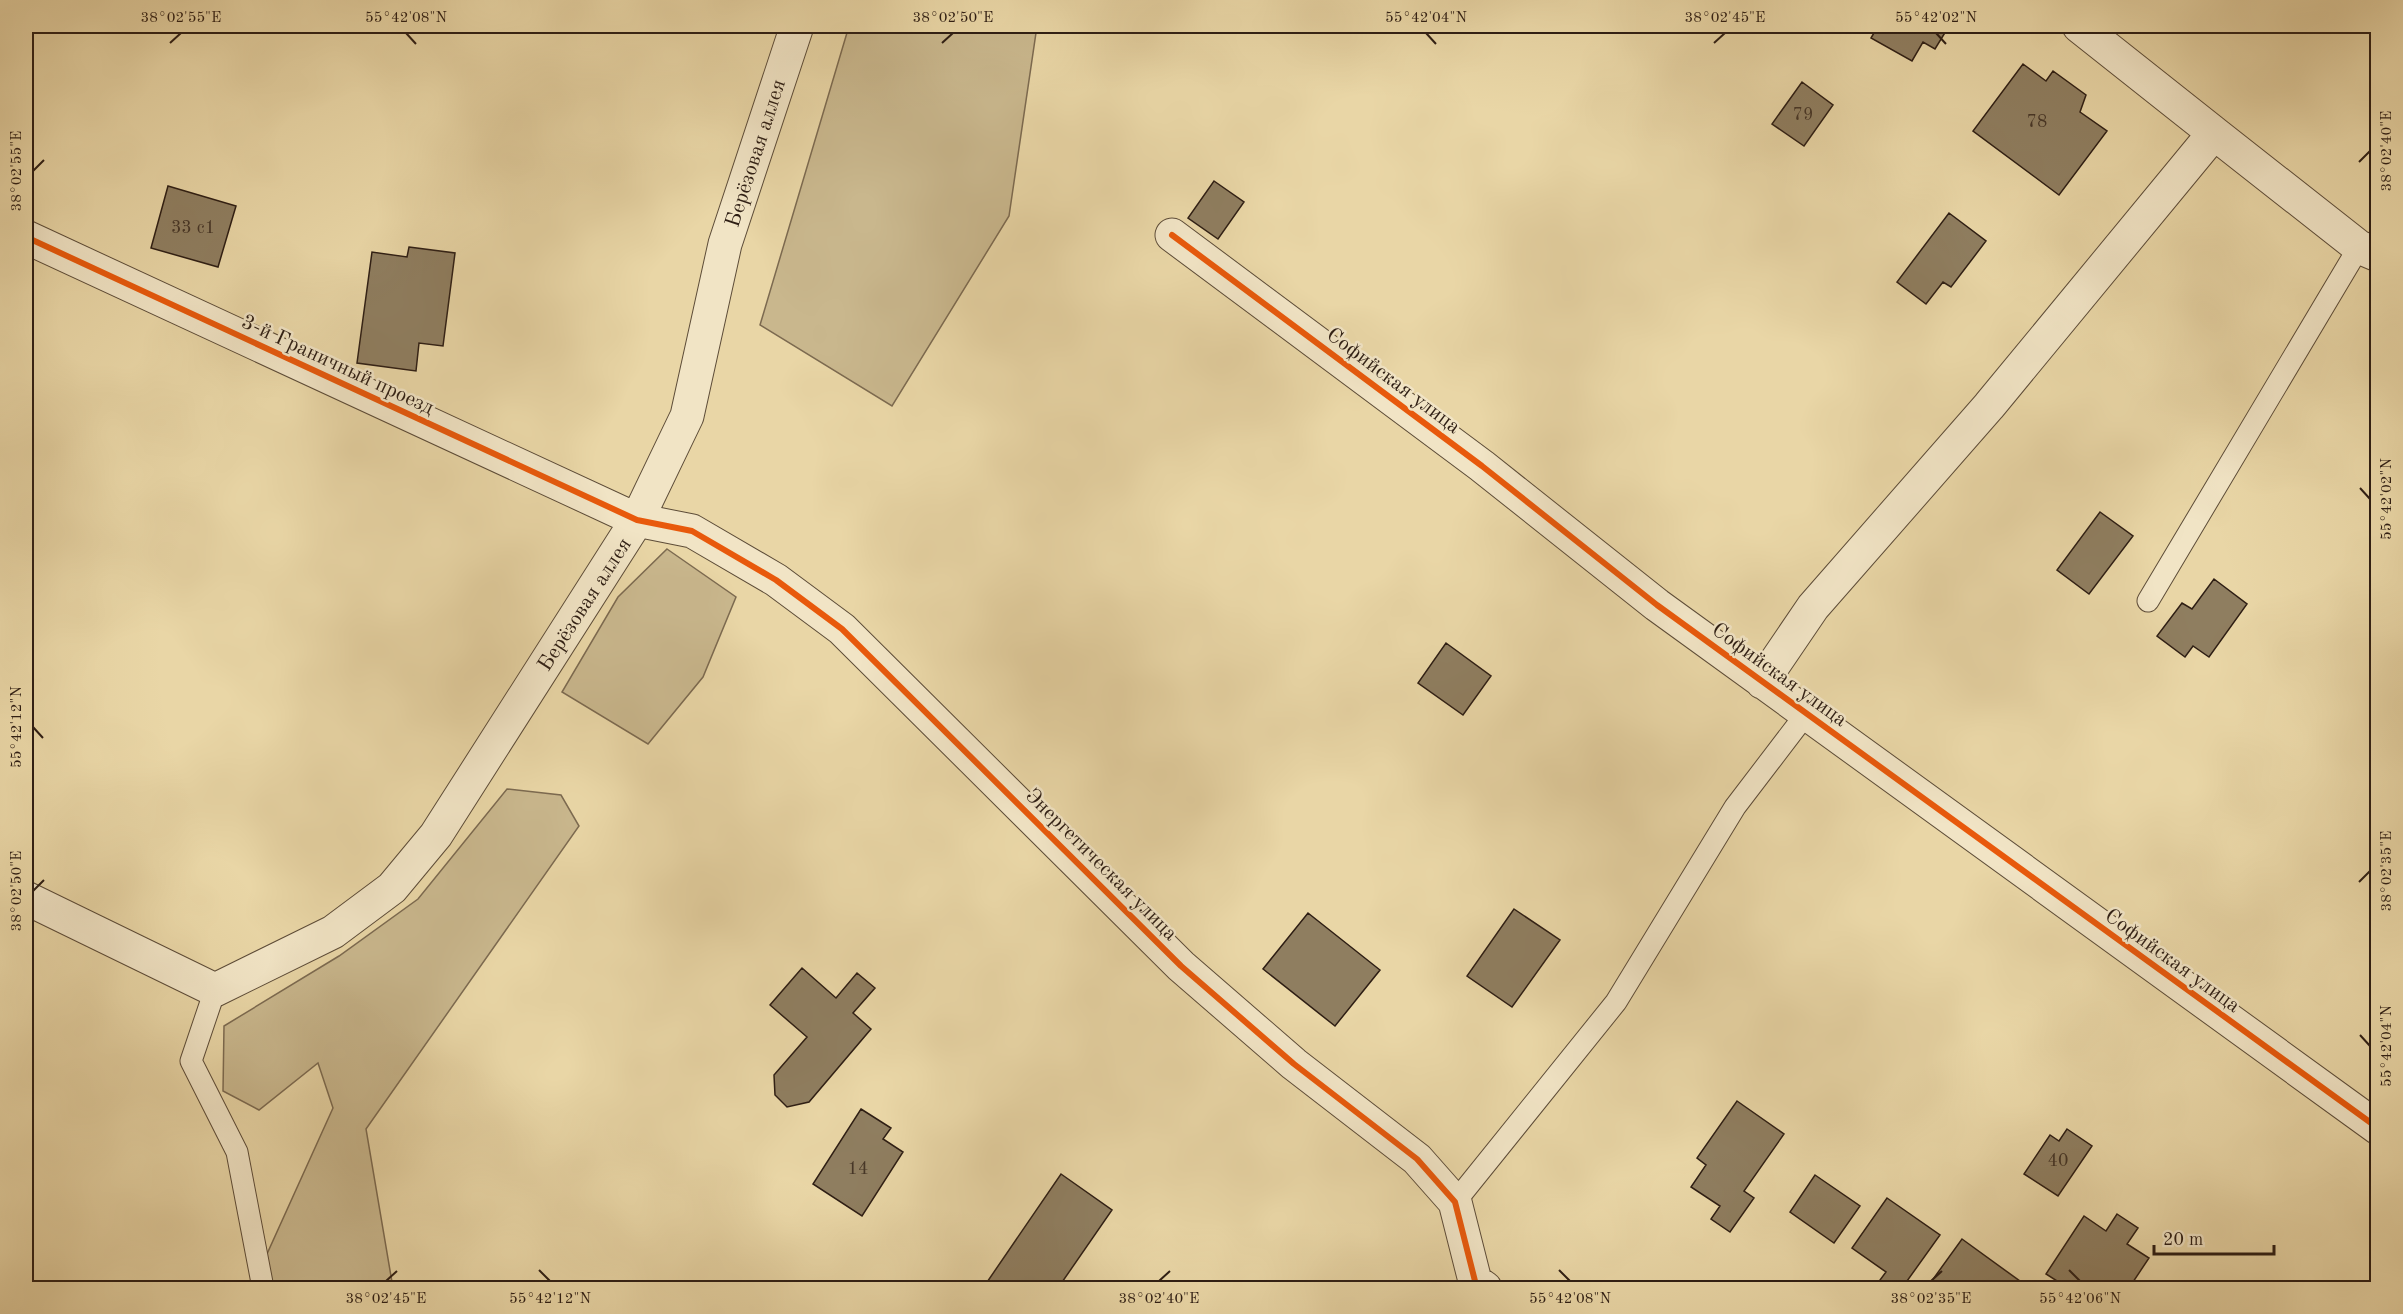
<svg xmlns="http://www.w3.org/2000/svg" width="2403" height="1314" font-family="'Old Standard TT',serif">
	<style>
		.green { fill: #c9b78d; stroke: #7c6a50; stroke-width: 1.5 }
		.building { fill: #8f7e60; stroke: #2e1e14; stroke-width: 1.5 }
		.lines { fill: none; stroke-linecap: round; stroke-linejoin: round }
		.lane-casing { stroke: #5d4c38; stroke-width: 23 }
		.street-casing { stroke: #5d4c38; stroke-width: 35 }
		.lane { stroke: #f1e4c5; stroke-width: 21 }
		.street { stroke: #f1e4c5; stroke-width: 33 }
		.cycleway-casing { stroke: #f1e4c5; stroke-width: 10 }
		.cycleway { stroke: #e8590c; stroke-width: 6 }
		.ticks { fill: none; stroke: #2e1e14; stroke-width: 2 }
		.labels { text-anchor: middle; stroke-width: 5; stroke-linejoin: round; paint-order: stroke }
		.number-label { font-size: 18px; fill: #463627 }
		.street-label { font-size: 21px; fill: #2e1e14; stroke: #f1e4c5 }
		.neatline { fill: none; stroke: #2e1e14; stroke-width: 2 }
		.ticks-label { font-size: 15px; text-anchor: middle; fill: #2e1e14 }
	</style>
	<rect width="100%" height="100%" fill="#e9d6a6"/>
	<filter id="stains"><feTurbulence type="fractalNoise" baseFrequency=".00333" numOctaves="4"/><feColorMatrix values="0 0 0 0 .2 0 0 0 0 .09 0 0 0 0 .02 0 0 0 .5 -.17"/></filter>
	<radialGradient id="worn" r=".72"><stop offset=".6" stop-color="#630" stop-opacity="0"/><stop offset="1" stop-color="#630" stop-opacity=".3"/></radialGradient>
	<path class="green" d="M 849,26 L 1037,26 L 1009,216 L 892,406 L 760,325 Z
		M 667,549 L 736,597 L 703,677 L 648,744 L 562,692 L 618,597 Z
		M 507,789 L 561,795 L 579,826 L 366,1129 L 393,1288 L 260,1288 L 257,1276 L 333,1108 L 318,1063 L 259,1110 L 223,1091 L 224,1026 L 339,956 L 418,899 Z"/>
	<path class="building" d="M 1878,26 L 1936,26 L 1946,31 L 1935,49 L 1923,42 L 1912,61 L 1871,38 Z
		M 2023,64 L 2046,81 L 2053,71 L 2086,95 L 2080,112 L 2107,131 L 2059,195 L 1973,131 Z
		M 1802,82 L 1833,105 L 1804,146 L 1772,124 Z
		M 1214,181 L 1244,202 L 1218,239 L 1188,218 Z
		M 168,186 L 236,206 L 218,267 L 151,248 Z
		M 1949,213 L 1986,241 L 1951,287 L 1943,282 L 1926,304 L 1897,282 Z
		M 409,247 L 455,253 L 443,346 L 419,343 L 416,371 L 357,363 L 372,252 L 407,257 Z
		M 2100,512 L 2133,536 L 2089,594 L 2057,570 Z
		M 2214,579 L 2247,604 L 2209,657 L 2193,646 L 2185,657 L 2157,636 L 2182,603 L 2192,609 Z
		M 1446,643 L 1491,676 L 1463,715 L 1418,683 Z
		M 26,723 L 30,724 L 26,774 Z
		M 1514,909 L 1560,940 L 1512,1007 L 1467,976 Z
		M 1308,913 L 1380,970 L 1335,1026 L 1263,969 Z
		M 802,968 L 836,998 L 857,973 L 875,988 L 853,1013 L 871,1029 L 809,1102 L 787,1107 L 775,1095 L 774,1075 L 807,1037 L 770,1005 Z
		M 1737,1101 L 1784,1134 L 1744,1191 L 1754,1198 L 1730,1232 L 1711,1219 L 1720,1206 L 1691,1187 L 1706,1165 L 1697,1158 Z
		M 861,1109 L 891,1128 L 883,1139 L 903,1152 L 862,1216 L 813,1184 Z
		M 2067,1129 L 2092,1146 L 2058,1196 L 2024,1174 L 2050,1135 L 2059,1141 Z
		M 1061,1174 L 1112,1210 L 1058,1288 L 983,1288 Z
		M 1815,1175 L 1860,1206 L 1834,1243 L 1790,1212 Z
		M 1887,1198 L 1940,1235 L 1902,1288 L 1892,1288 L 1880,1280 L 1886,1272 L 1852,1248 Z
		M 2117,1214 L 2138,1228 L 2127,1244 L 2149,1258 L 2129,1288 L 2068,1288 L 2046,1274 L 2084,1216 L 2106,1231 Z
		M 1962,1239 L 2024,1284 L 2021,1288 L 1939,1288 L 1931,1282 Z"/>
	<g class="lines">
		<g class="lane-casing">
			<path id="lane" d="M 2148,601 L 2359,247
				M 215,990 L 191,1061 L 237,1152 L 263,1288
				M 1455,1202 L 1616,1002 L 1735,807 L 1806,714"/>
		</g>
		<g class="street-casing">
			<path id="street" d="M 2079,26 L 2214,133
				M 1172,235 L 1482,466 L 1657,605 L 2378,1128
				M 26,237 L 637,520 L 692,531 L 776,580 L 842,629 L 1181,966 L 1294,1064 L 1417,1159 L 1455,1202 L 1475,1281 L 1485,1288
				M 1762,682 L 1813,607 L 1989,406 L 2214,133 L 2359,247 L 2378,255
				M 26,898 L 215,990 L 333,932 L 392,888 L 436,835 L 637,520 L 687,416 L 725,244 L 797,26"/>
		</g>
		<use href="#lane" class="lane"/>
		<use href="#street" class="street"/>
		<g class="cycleway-casing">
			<path id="cycleway" d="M 1172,235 L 1482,466 L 1657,605 L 2378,1128
				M 26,237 L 637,520 L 692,531 L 776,580 L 842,629 L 1181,966 L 1294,1064 L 1417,1159 L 1455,1202 L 1475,1281 L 1485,1288"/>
		</g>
		<use href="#cycleway" class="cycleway"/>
	</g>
	<path class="ticks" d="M 406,33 L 416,44M 1426,33 L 1436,44M 1936,33 L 1946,44M 170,43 L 181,33M 942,43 L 953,33M 1714,43 L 1725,33M 2359,162 L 2370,151M 33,171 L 44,160M 2360,488 L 2370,499M 33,727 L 43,738M 2359,882 L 2370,871M 33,891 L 44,880M 2360,1035 L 2370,1046M 539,1270 L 550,1281M 1559,1270 L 1570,1281M 2069,1270 L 2080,1281M 386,1281 L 397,1271M 1159,1281 L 1170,1271M 1931,1281 L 1942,1271"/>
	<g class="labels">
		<g class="number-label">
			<text x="1803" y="120">79</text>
			<text x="2037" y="127">78</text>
			<text x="193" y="233">33 с1</text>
			<text x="2058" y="1166">40</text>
			<text x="858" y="1174">14</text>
		</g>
		<g class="street-label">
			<text transform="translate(755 153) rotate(-72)" y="7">Берёзовая аллея</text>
			<text transform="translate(338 364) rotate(25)" y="7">3-й Граничный проезд</text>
			<text transform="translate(1394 380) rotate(37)" y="7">Софийская улица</text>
			<text transform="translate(584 604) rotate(-57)" y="7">Берёзовая аллея</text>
			<text transform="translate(1780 674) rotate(36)" y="7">Софийская улица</text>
			<text transform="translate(1102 864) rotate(45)" y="7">Энергетическая улица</text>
			<text transform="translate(2173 960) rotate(36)" y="7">Софийская улица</text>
		</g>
	</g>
	<rect width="2403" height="1314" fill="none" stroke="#e9d6a6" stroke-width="66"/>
	<path d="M2154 1245v9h120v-9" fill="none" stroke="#2e1e14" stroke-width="3"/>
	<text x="2163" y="1245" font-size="18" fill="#2e1e14" stroke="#f1e4c5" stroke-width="4.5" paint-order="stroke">20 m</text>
	<rect x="33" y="33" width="2337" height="1248" class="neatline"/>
	<g class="ticks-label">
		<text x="181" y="22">38°02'55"E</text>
		<text x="406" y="22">55°42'08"N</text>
		<text x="953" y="22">38°02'50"E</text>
		<text x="1426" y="22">55°42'04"N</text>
		<text x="1725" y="22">38°02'45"E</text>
		<text x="1936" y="22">55°42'02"N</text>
		<text transform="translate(2386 151) rotate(-90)" y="5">38°02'40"E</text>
		<text transform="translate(16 171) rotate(-90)" y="5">38°02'55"E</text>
		<text transform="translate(2386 499) rotate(-90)" y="5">55°42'02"N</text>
		<text transform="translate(16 727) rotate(-90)" y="5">55°42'12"N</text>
		<text transform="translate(2386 871) rotate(-90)" y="5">38°02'35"E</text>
		<text transform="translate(16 891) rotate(-90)" y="5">38°02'50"E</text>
		<text transform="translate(2386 1046) rotate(-90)" y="5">55°42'04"N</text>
		<text x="386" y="1303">38°02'45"E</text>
		<text x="550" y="1303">55°42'12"N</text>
		<text x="1159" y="1303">38°02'40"E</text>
		<text x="1570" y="1303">55°42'08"N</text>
		<text x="1931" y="1303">38°02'35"E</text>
		<text x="2080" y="1303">55°42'06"N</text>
	</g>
	<rect width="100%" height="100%" filter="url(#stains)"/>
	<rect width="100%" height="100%" fill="url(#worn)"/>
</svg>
